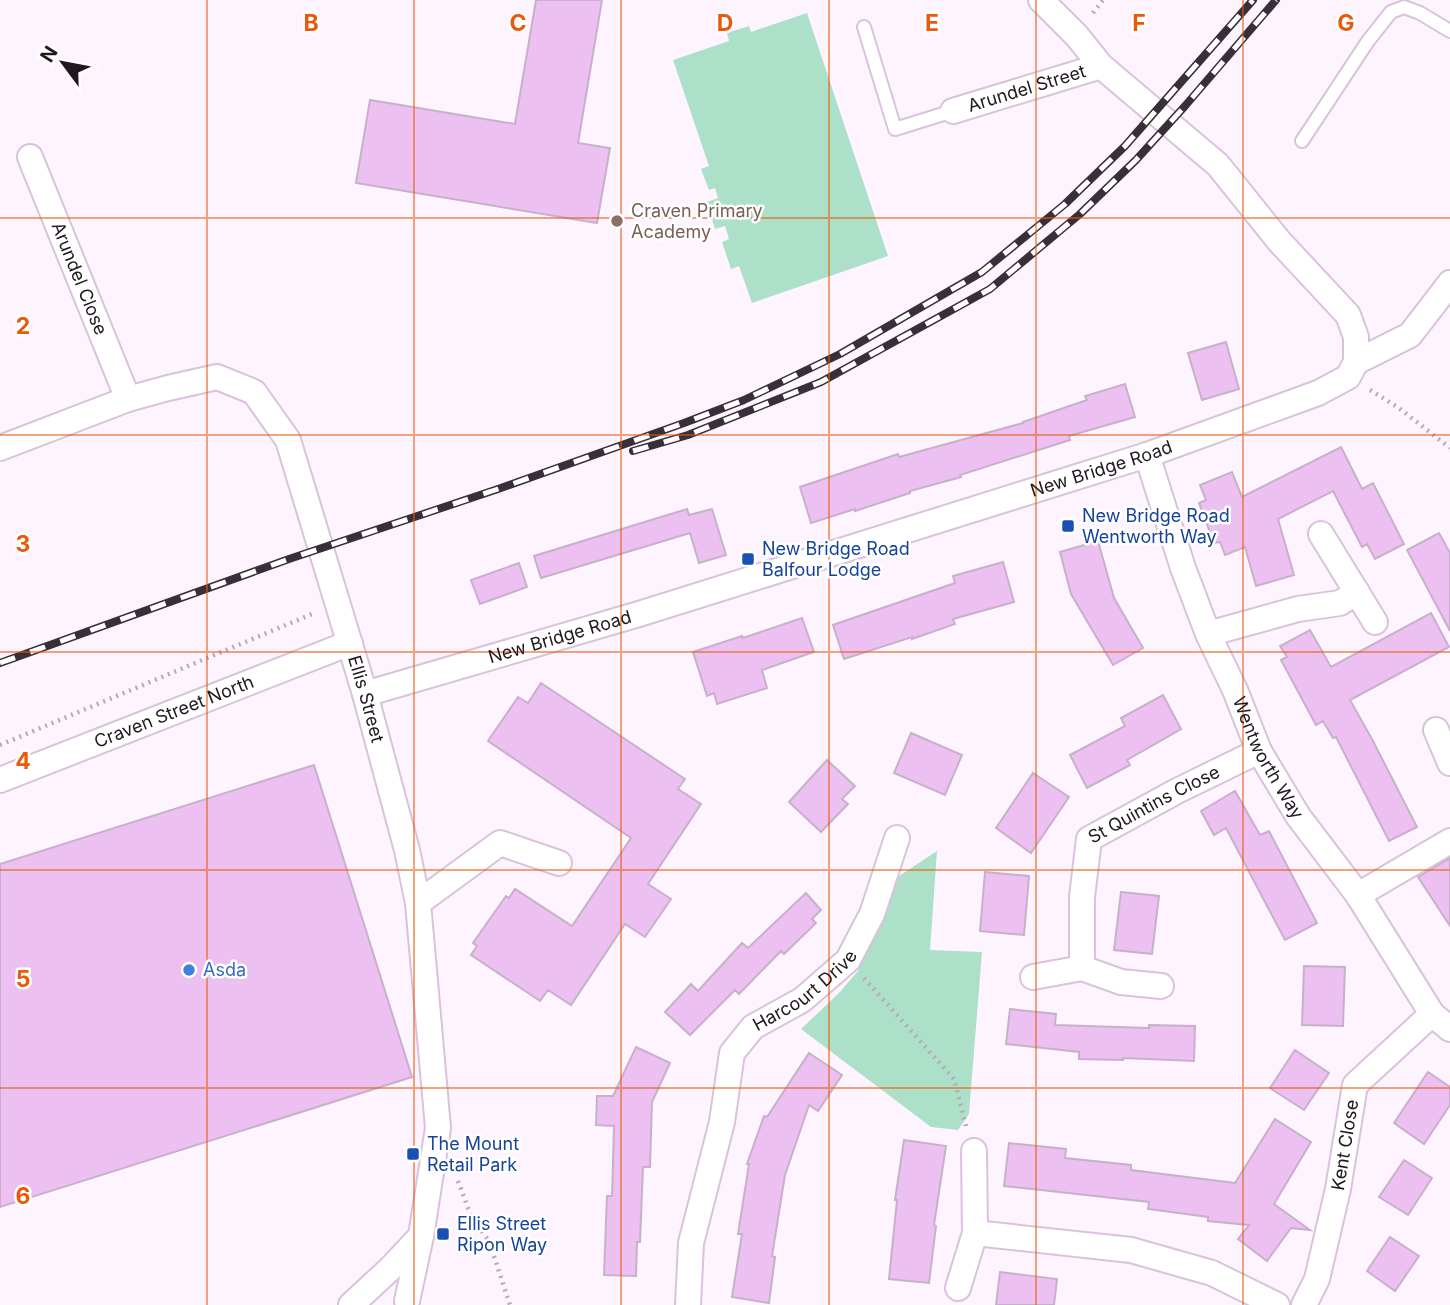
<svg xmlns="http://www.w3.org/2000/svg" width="1450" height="1305" font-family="Inter,sans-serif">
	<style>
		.green { fill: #ade0c8 }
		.building { fill: #ecc0f1; stroke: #c8b0cb; stroke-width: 2 }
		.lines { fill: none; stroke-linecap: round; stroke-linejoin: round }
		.lane-casing { stroke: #dac2dd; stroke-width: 16 }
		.street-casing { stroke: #dac2dd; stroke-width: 28 }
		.path { stroke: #b4abb5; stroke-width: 4.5; stroke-dasharray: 2 5; stroke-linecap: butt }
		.lane { stroke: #fff; stroke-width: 12 }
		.street { stroke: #fff; stroke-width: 24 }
		.rail-casing { stroke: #382f39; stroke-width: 8 }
		.rail { stroke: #fff; stroke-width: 5; stroke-dasharray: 16; stroke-linecap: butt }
		.grid { fill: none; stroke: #e8590c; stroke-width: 2; stroke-opacity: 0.55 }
		.education-dot { fill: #8d6e63; stroke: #fff; stroke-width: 2.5 }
		.transit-dot { fill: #1a4fb4; stroke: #fff; stroke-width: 2.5 }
		.shop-dot { fill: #3f7fe0; stroke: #fff; stroke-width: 2.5 }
		.labels { text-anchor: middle; stroke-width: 5; stroke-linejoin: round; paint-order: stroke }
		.street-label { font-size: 18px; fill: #201721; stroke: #fff }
		.education-label { font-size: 18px; fill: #785e54; stroke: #fff; text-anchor: start }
		.transit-label { font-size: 18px; fill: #164399; stroke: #fff; text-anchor: start }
		.shop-label { font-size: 18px; fill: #366cbe; stroke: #fff; text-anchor: start }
		.grid-label { font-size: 23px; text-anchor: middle; font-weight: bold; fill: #e8590c; stroke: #fff; stroke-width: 5; stroke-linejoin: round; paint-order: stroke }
	</style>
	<rect width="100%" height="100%" fill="#fef4ff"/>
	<path class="green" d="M 807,13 L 888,256 L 752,303 L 739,266 L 731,269 L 722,242 L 729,239 L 725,226 L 715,229 L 707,202 L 718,198 L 715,188 L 709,190 L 701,169 L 709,166 L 673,60 L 729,41 L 727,33 L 749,26 L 751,32 Z
		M 937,851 L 930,950 L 982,952 L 969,1114 L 958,1130 L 931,1127 L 801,1029 L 839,993 L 858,971 L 876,930 L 893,880 Z"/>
	<path class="building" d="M 536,0 L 602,0 L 578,143 L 610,148 L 597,223 L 356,183 L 370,100 L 515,124 Z
		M 1226,342 L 1239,389 L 1202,400 L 1188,353 Z
		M 1125,384 L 1135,417 L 1069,436 L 1070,440 L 960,475 L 961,477 L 910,491 L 910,493 L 855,511 L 855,509 L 811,523 L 800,487 L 898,454 L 899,457 L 1023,423 L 1023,422 L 1087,400 L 1085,396 Z
		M 1341,447 L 1362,489 L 1373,483 L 1404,544 L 1375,559 L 1367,544 L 1362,547 L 1333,491 L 1278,519 L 1294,575 L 1256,586 L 1245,547 L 1225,555 L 1220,542 L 1214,543 L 1199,503 L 1206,500 L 1200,485 L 1232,472 L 1242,497 Z
		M 687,509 L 689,515 L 712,509 L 726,555 L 699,563 L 690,533 L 541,578 L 534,556 Z
		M 1439,533 L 1450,553 L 1450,631 L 1407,550 Z
		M 1098,541 L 1114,598 L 1143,648 L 1113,665 L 1071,594 L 1060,552 Z
		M 1003,562 L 1014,602 L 953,619 L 955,624 L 912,639 L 912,637 L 844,659 L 833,625 L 955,583 L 953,576 Z
		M 519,563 L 527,587 L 480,604 L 471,580 Z
		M 1431,613 L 1449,647 L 1350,700 L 1373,741 L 1417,827 L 1389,841 L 1336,737 L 1333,738 L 1323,721 L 1316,725 L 1281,660 L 1287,657 L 1280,646 L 1310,630 L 1331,667 Z
		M 802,618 L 814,652 L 762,670 L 767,688 L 717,704 L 714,693 L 707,696 L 693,652 L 742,636 L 743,638 Z
		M 541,683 L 685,779 L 678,789 L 701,804 L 648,884 L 671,899 L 645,937 L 625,924 L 571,1005 L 548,990 L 540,1001 L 471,955 L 477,946 L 473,943 L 506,896 L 509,898 L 515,889 L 572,926 L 631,838 L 488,741 L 518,697 L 528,703 Z
		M 1163,695 L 1181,729 L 1127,760 L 1130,765 L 1087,788 L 1070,755 L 1125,726 L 1121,718 Z
		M 911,733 L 962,755 L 945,795 L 894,773 Z
		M 827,760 L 855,786 L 842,799 L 848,804 L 821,832 L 789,802 Z
		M 314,765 L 412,1077 L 0,1207 L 0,864 Z
		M 1033,773 L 1069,797 L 1031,853 L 996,828 Z
		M 1235,791 L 1260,835 L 1269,831 L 1317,923 L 1285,940 L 1226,828 L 1214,835 L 1201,811 Z
		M 1450,858 L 1450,926 L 1418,877 Z
		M 985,872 L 1029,876 L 1024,935 L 980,931 Z
		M 1121,892 L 1159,896 L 1152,954 L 1114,950 Z
		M 806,893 L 821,910 L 812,919 L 816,923 L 784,954 L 781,951 L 739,994 L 735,990 L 690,1035 L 665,1012 L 691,984 L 698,991 L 742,943 L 748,948 Z
		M 1304,966 L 1345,967 L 1343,1026 L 1302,1025 Z
		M 1010,1009 L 1056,1014 L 1055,1025 L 1149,1028 L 1149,1025 L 1195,1026 L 1194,1061 L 1123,1058 L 1123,1060 L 1079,1059 L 1079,1052 L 1006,1044 Z
		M 636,1047 L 670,1063 L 652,1102 L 650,1167 L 643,1167 L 640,1242 L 637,1242 L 636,1276 L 604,1275 L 607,1196 L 612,1196 L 614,1126 L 596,1125 L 597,1096 L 613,1096 Z
		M 1295,1050 L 1329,1073 L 1304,1110 L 1270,1088 Z
		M 809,1053 L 842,1075 L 818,1111 L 809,1105 L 785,1175 L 772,1256 L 775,1257 L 769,1303 L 732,1297 L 742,1234 L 738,1234 L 749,1164 L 747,1164 L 764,1116 L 767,1117 Z
		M 1428,1072 L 1450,1087 L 1450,1105 L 1424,1144 L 1394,1123 Z
		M 1275,1119 L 1311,1142 L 1274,1204 L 1310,1230 L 1291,1228 L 1267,1261 L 1238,1239 L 1249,1225 L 1208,1221 L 1208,1217 L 1148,1209 L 1149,1202 L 1004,1186 L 1009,1143 L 1066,1149 L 1065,1158 L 1131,1165 L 1131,1170 L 1235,1183 Z
		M 904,1140 L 946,1146 L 934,1225 L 936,1226 L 929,1283 L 889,1279 L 897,1200 L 895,1200 Z
		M 1404,1160 L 1432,1178 L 1408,1215 L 1379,1197 Z
		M 1390,1237 L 1419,1256 L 1395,1291 L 1367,1271 Z
		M 1000,1272 L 1057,1279 L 1054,1305 L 996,1305 Z"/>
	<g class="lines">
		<g class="lane-casing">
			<path id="lane" d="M 864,27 L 895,129 L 953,111
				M 1302,141 L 1368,41 L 1391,12 L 1404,7 L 1420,13 L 1450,31"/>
		</g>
		<g class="street-casing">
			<g id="street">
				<path id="s1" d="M 953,111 L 1101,66"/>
				<path id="s2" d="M 30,157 L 128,399"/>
				<path d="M 1356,362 L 1410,335 L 1450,283"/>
				<path id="s3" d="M 0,448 L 128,399 L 168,388 L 217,377 L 254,392 L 288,440 L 365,694 L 407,850 L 418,903 L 438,1128 L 421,1236 L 407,1301"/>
				<path id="s4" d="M 1147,455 L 1183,568 L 1208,634 L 1235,690 L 1259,751 L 1298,816 L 1358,895 L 1432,1014 L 1450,1029"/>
				<path d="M 1321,534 L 1375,622"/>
				<path d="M 1208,634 L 1298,609 L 1340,603 L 1357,592"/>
				<path id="s5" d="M 365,694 L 639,614 L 1147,455 L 1318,393 L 1348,377 L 1356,362 L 1356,337 L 1348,315 L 1279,241 L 1218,165 L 1101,66 L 1077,36 L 1041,0"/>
				<path d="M 1436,730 L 1450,763"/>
				<path id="s6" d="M 0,780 L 350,643"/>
				<path d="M 1358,895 L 1450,841"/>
				<path d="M 418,903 L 500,843 L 559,863"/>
				<path id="s7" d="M 1082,968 L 1082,897 L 1089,839 L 1177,791 L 1259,751"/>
				<path d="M 1033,977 L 1082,968 L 1121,982 L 1161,986"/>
				<path d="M 975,1233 L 1131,1250 L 1212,1273 L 1277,1305"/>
				<path d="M 958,1288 L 975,1233 L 974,1151"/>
				<path d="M 351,1305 L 391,1268 L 421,1236"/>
				<path id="s8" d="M 688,1305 L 691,1243 L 722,1122 L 732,1053 L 753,1027 L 802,1000 L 848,960 L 872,914 L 897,838"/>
				<path id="s9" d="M 1304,1305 L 1317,1279 L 1338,1189 L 1355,1085 L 1432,1014"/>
			</g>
		</g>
		<path class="path" d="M 1093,13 L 1103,0
			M 1370,390 L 1399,408 L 1450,448
			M 0,745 L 312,614
			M 864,978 L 954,1079 L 966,1126
			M 458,1181 L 471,1216 L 489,1241 L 510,1305"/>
		<use href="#lane" class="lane"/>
		<use href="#street" class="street"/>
		<g class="rail-casing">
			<path id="rail" d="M 633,451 L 688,435 L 821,382 L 990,289 L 1080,214 L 1136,160 L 1185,106 L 1276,0
				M 0,663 L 289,559 L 498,489 L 684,423 L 744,400 L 840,354 L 982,272 L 1065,204 L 1125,146 L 1253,0"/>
		</g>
		<use href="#rail" class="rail"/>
	</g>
	<path class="grid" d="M 207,0 L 207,1305M 414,0 L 414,1305M 621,0 L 621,1305M 829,0 L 829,1305M 1036,0 L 1036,1305M 1243,0 L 1243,1305M 0,218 L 1450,218M 0,435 L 1450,435M 0,652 L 1450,652M 0,870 L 1450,870M 0,1088 L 1450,1088"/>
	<circle class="education-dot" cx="617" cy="221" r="7"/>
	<g class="transit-dot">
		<rect x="1061" y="519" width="14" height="14" rx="3.5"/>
		<rect x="741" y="552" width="14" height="14" rx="3.5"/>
		<rect x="406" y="1147" width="14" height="14" rx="3.5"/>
		<rect x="436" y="1227" width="14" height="14" rx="3.5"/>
	</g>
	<circle class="shop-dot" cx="189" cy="970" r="7"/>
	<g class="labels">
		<g class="street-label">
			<text dy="6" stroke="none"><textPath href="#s1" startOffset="77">Arundel Street</textPath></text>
			<text dy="6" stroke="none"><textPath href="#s2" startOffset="131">Arundel Close</textPath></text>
			<text dy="6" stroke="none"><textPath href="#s5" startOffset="770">New Bridge Road</textPath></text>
			<text dy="6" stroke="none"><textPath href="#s5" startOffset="203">New Bridge Road</textPath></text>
			<text dy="6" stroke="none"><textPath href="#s3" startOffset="598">Ellis Street</textPath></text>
			<text dy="6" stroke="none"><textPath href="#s6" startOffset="187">Craven Street North</textPath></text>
			<text dy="6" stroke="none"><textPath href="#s4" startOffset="327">Wentworth Way</textPath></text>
			<text dy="6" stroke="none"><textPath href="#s7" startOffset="203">St Quintins Close</textPath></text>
			<text dy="6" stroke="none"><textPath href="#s8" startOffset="354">Harcourt Drive</textPath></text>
			<text dy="6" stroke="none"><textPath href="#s9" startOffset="166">Kent Close</textPath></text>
		</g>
		<g class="education-label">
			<text x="631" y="217">Craven Primary<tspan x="631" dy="21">Academy</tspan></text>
		</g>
		<g class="transit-label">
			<text x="1082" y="522">New Bridge Road<tspan x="1082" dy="21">Wentworth Way</tspan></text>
			<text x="762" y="555">New Bridge Road<tspan x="762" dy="21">Balfour Lodge</tspan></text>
			<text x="427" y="1150">The Mount<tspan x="427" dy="21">Retail Park</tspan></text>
			<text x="457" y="1230">Ellis Street<tspan x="457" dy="21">Ripon Way</tspan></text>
		</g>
		<g class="shop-label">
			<text x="203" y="976">Asda</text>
		</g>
	</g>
	<g class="grid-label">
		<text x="311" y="31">B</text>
		<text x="518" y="31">C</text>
		<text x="725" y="31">D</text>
		<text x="932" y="31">E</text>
		<text x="1139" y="31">F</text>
		<text x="1346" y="31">G</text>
		<text x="23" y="334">2</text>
		<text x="23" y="552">3</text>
		<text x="23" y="769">4</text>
		<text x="23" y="987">5</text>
		<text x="23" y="1204">6</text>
	</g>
	<g transform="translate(63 63) rotate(302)" stroke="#ffffff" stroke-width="5" paint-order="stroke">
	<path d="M0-5L12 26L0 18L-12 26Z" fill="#201721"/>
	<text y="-10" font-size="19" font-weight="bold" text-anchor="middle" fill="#201721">N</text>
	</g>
</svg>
